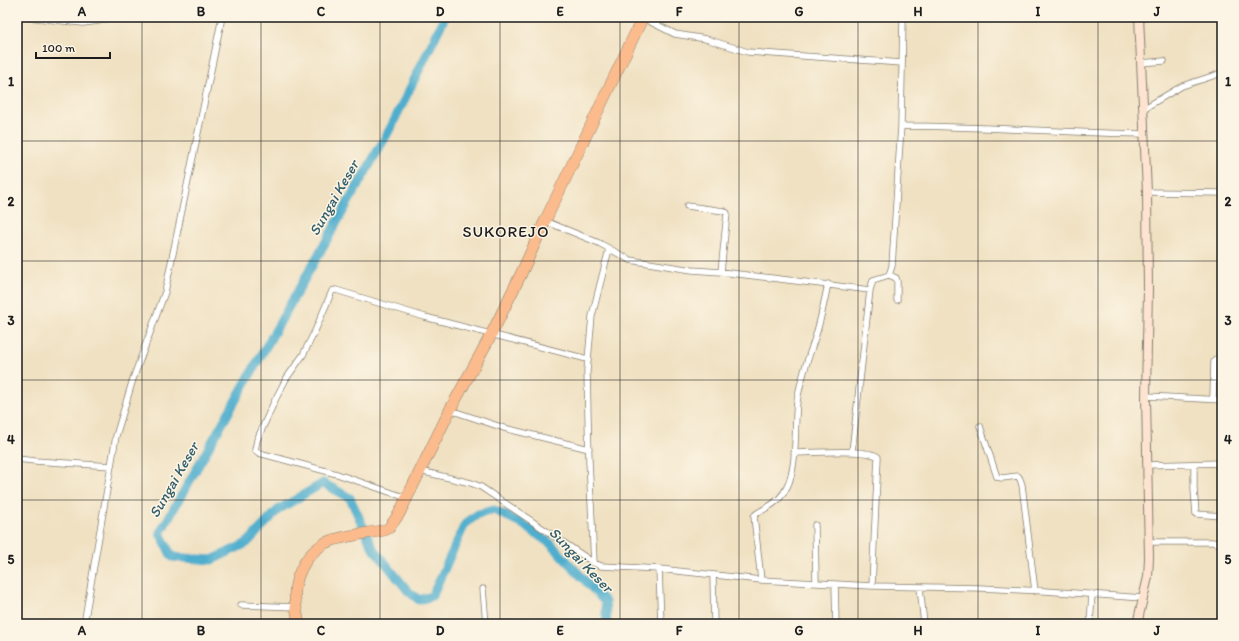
<svg xmlns="http://www.w3.org/2000/svg" width="1239" height="641" font-family="Itim,sans-serif">
	<style>
		.lines { fill: none; stroke-linecap: round; stroke-linejoin: round }
		.river { stroke: #4faecd; stroke-width: 9 }
		.street-casing { stroke: #867e6f; stroke-width: 7 }
		.secondary-casing { stroke: #867e6f; stroke-width: 10 }
		.highway-casing { stroke: #867e6f; stroke-width: 12 }
		.street { stroke: #fff; stroke-width: 5.5 }
		.secondary { stroke: #fde4d1; stroke-width: 8 }
		.highway { stroke: #fbbb8c; stroke-width: 11 }
		.grid { fill: none; stroke: #1c1c1c; stroke-width: 1; stroke-opacity: 0.55 }
		.labels { text-anchor: middle; stroke-width: 3; stroke-linejoin: round; paint-order: stroke }
		.water-label { font-size: 15px; font-style: italic; fill: #335e6c; stroke: #fcf5e5 }
		.quarter-label { font-size: 16px; letter-spacing: 1px; fill: #1c1c1c; stroke: #fcf5e5 }
		.neatline { fill: none; stroke: #1c1c1c; stroke-width: 1.5 }
		.grid-label { font-size: 13px; text-anchor: middle; font-weight: bold; fill: #1c1c1c }
	</style>
	<rect width="100%" height="100%" fill="#fcf5e5"/>
	<filter id="ink" filterUnits="userSpaceOnUse"><feTurbulence type="fractalNoise" baseFrequency=".025" numOctaves="2"/><feDisplacementMap in="SourceGraphic" scale="8" xChannelSelector="R" yChannelSelector="G"/><feConvolveMatrix kernelMatrix="1 2 1 2 8 2 1 2 1" color-interpolation-filters="sRGB"/></filter>
	<filter id="wash" filterUnits="userSpaceOnUse"><feTurbulence type="fractalNoise" baseFrequency=".012" numOctaves="4" result="noise"/><feDisplacementMap in="SourceGraphic" scale="16" xChannelSelector="R" yChannelSelector="G"/><feGaussianBlur stdDeviation="0.9" result="paint"/><feColorMatrix in="noise" values="0 0 0 0 0 0 0 0 0 0 0 0 0 0 0 0 0 1.4 0 .05"/><feComposite in="paint" operator="in"/></filter>
	<g filter="url(#wash)">
		<rect width="100%" height="100%" fill="#f0e1c2"/>
		<g class="lines">
			<path class="river" d="M 445,17 L 390,129 L 160,533 L 172,557 L 212,560 L 247,543 L 278,510 L 323,483 L 350,498 L 373,548 L 408,591 L 419,600 L 432,596 L 465,524 L 478,514 L 494,510 L 521,523 L 551,544 L 605,602 L 607,624"/>
		</g>
	</g>
	<g filter="url(#ink)">
		<g class="lines">
			<g class="street-casing">
				<path id="street" d="M 27,17 L 83,23 L 99,21 L 113,17
					M 643,18 L 675,34 L 706,39 L 748,52 L 902,63
					M 1141,63 L 1164,61
					M 1143,109 L 1182,86 L 1222,73
					M 901,126 C 982,126 1063,133 1144,134
					M 1147,192 L 1222,193
					M 687,206 L 724,211 L 727,213 L 721,272
					M 545,221 L 599,243 L 630,260 L 692,270 L 721,272 L 870,290 L 852,452
					M 889,275 L 896,278 L 897,281 L 897,300
					M 870,290 L 873,280 L 889,275 L 892,266 L 901,126 L 903,17
					M 1146,396 L 1222,400
					M 1213,399 L 1214,362 L 1216,359 L 1222,358
					M 450,410 L 504,428 L 589,449
					M 980,426 L 997,477 L 1002,478 L 1018,476 L 1020,479 L 1022,485 L 1035,591
					M 794,453 C 809,453 868,448 878,457 L 872,586
					M 17,459 L 35,461 L 111,466 L 84,624
					M 1194,464 L 1194,489 L 1196,514 L 1222,516
					M 1147,465 L 1222,463
					M 111,466 L 116,436 L 133,379 L 165,292 L 222,17
					M 420,471 L 471,483 L 481,487 L 594,563 L 601,566 L 659,569 L 761,580 L 872,586 L 980,588 L 1045,591 L 1143,598
					M 407,498 L 337,474 L 259,453 L 255,450 L 257,440 L 275,400 L 286,379 L 303,355 L 315,331 L 332,291 L 336,290 L 425,317 L 587,359
					M 815,525 L 816,583
					M 1148,542 L 1212,542 L 1222,544
					M 594,563 L 589,461 L 587,371 L 592,316 L 609,249
					M 659,569 L 661,624
					M 713,576 L 714,624
					M 761,580 L 754,516 C 757,512 762,511 766,508 C 776,503 783,496 787,487 C 798,465 794,427 797,402 C 800,380 808,359 815,338 C 821,320 824,302 828,284
					M 835,584 L 836,624
					M 920,587 L 924,624
					M 483,589 L 486,624
					M 241,605 L 296,607
					M 1090,624 L 1092,594"/>
			</g>
			<g class="secondary-casing">
				<path id="secondary" d="M 1137,624 L 1148,577 L 1149,558 L 1146,396 L 1148,289 L 1147,192 L 1139,17"/>
			</g>
			<g class="highway-casing">
				<path id="highway" d="M 299,624 C 294,599 291,585 305,562 C 310,554 317,548 325,543 C 343,535 366,534 385,530 L 389,528 L 399,514 L 450,410 L 491,335 L 521,274 L 545,221 L 643,17"/>
			</g>
			<use href="#street" class="street"/>
			<use href="#secondary" class="secondary"/>
			<use href="#highway" class="highway"/>
		</g>
	</g>
	<path class="grid" d="M 142,17 L 142,624M 261,17 L 261,624M 380,17 L 380,624M 500,17 L 500,624M 620,17 L 620,624M 739,17 L 739,624M 858,17 L 858,624M 978,17 L 978,624M 1098,17 L 1098,624M 17,141 L 1222,141M 17,261 L 1222,261M 17,380 L 1222,380M 17,500 L 1222,500"/>
	<g class="labels">
		<g class="water-label">
			<text transform="translate(334 198) rotate(-60)" y="5">Sungai Keser</text>
			<text transform="translate(174 480) rotate(-60)" y="5">Sungai Keser</text>
			<text transform="translate(581 560) rotate(46)" y="5">Sungai Keser</text>
		</g>
		<g class="quarter-label">
			<text x="506" y="237">SUKOREJO</text>
		</g>
	</g>
	<rect width="1239" height="641" fill="none" stroke="#fcf5e5" stroke-width="44"/>
	<path d="M36 52v6h74v-6" fill="none" stroke="#1c1c1c" stroke-width="2"/>
	<text x="42" y="52" font-size="12" fill="#1c1c1c" stroke="#fcf5e5" stroke-width="3" paint-order="stroke">100 m</text>
	<rect x="22" y="22" width="1195" height="597" class="neatline"/>
	<g class="grid-label">
		<text x="82" y="16">A</text>
		<text x="201" y="16">B</text>
		<text x="321" y="16">C</text>
		<text x="440" y="16">D</text>
		<text x="560" y="16">E</text>
		<text x="679" y="16">F</text>
		<text x="799" y="16">G</text>
		<text x="918" y="16">H</text>
		<text x="1038" y="16">I</text>
		<text x="1157" y="16">J</text>
		<text x="11" y="86">1</text>
		<text x="1228" y="86">1</text>
		<text x="11" y="206">2</text>
		<text x="1228" y="206">2</text>
		<text x="11" y="325">3</text>
		<text x="1228" y="325">3</text>
		<text x="11" y="444">4</text>
		<text x="1228" y="444">4</text>
		<text x="11" y="564">5</text>
		<text x="1228" y="564">5</text>
		<text x="82" y="635">A</text>
		<text x="201" y="635">B</text>
		<text x="321" y="635">C</text>
		<text x="440" y="635">D</text>
		<text x="560" y="635">E</text>
		<text x="679" y="635">F</text>
		<text x="799" y="635">G</text>
		<text x="918" y="635">H</text>
		<text x="1038" y="635">I</text>
		<text x="1157" y="635">J</text>
	</g>
</svg>
